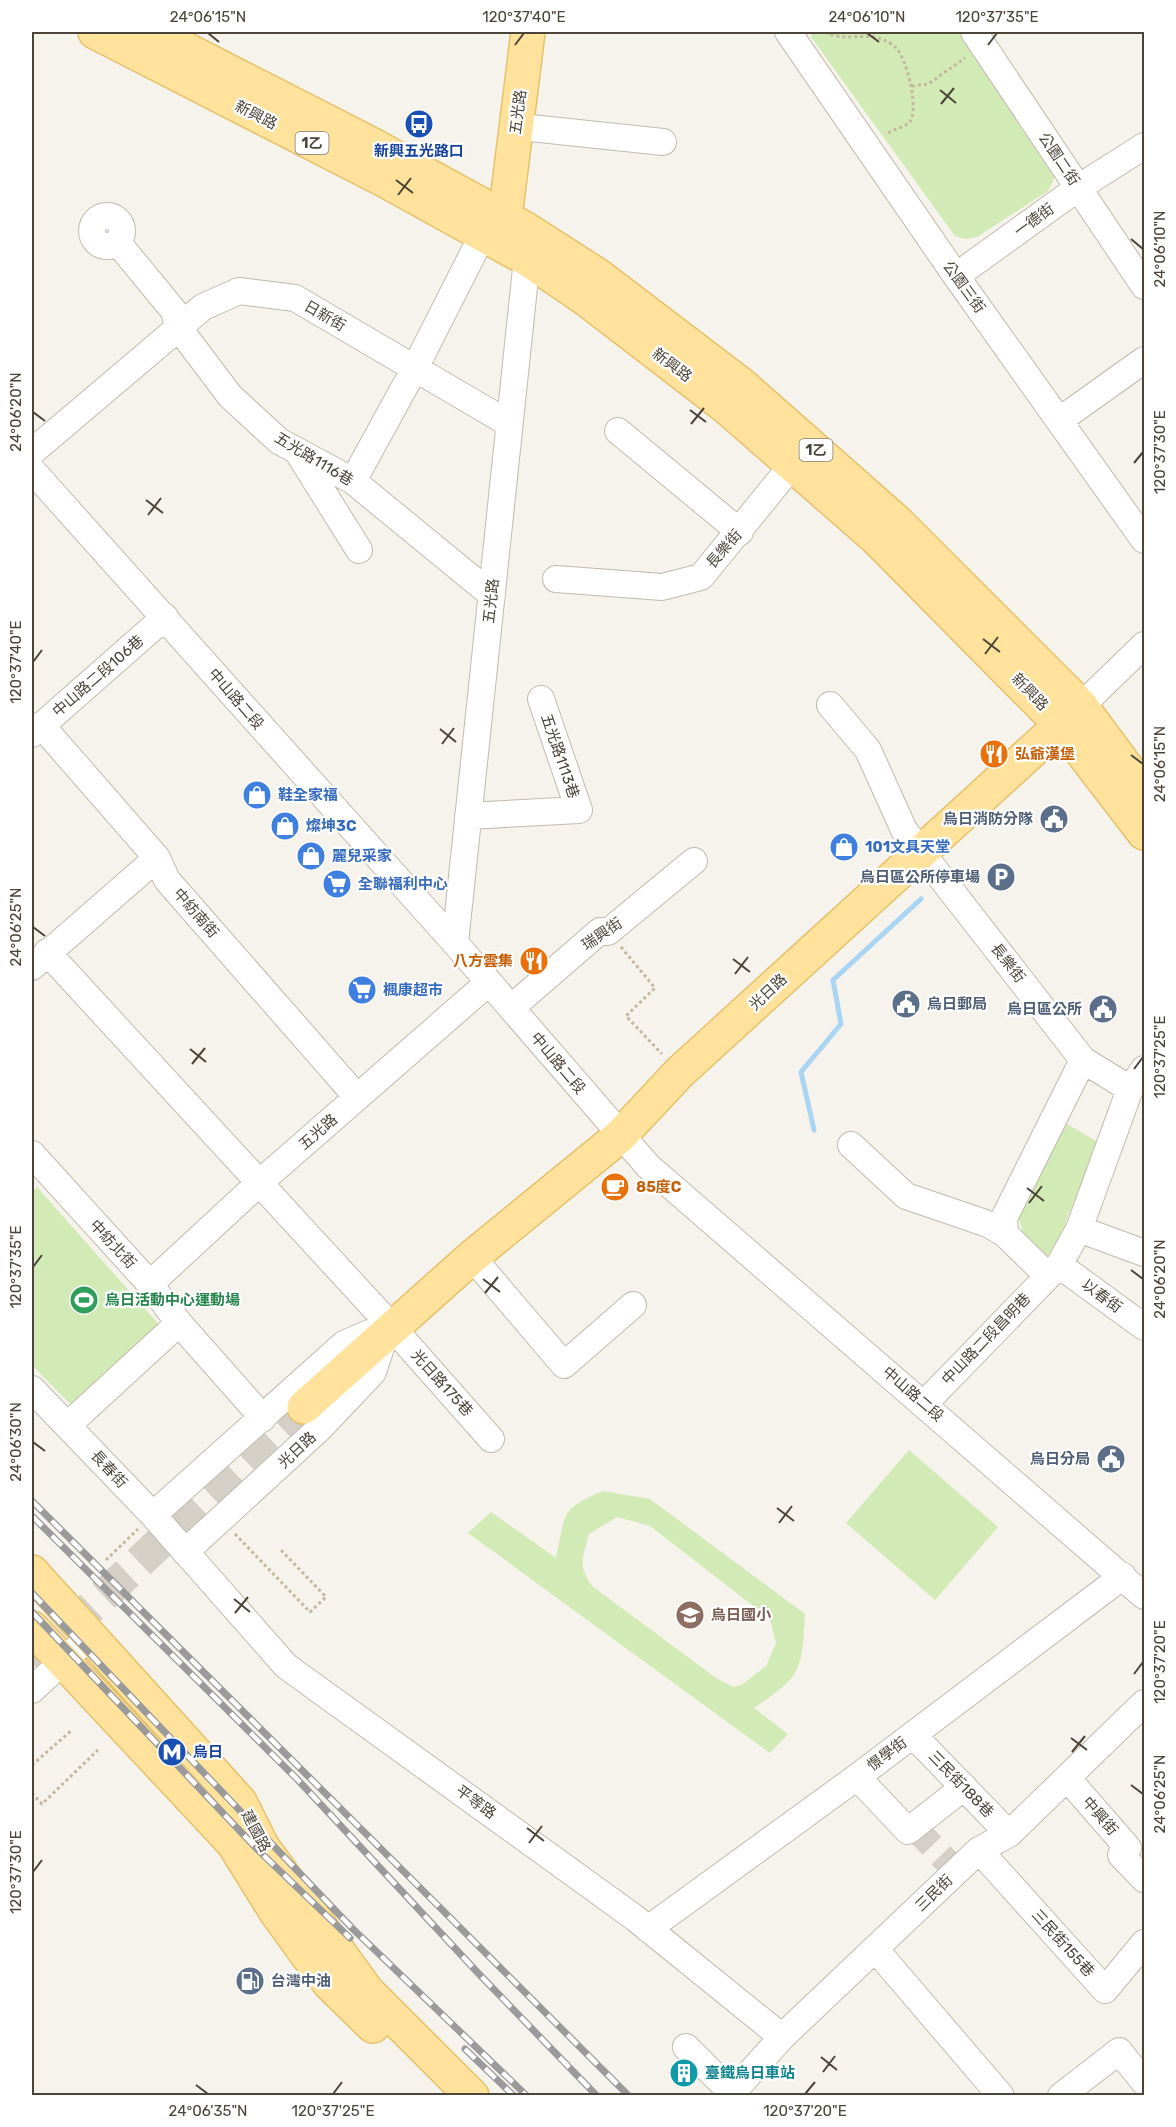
<svg xmlns="http://www.w3.org/2000/svg" width="1176" height="2127" font-family="Rubik,'Noto Sans TC',sans-serif">
	<style>
		.green { fill: #d2eab5; fill-rule: evenodd }
		.lines { fill: none; stroke-linecap: round; stroke-linejoin: round }
		.stream { stroke: #a9d4f2; stroke-width: 5 }
		.minor-tunnel { stroke: #d4d0c8; stroke-width: 26; stroke-dasharray: 26 13; stroke-linecap: butt }
		.major-tunnel { stroke: #d4d0c8; stroke-width: 33; stroke-dasharray: 33 16; stroke-linecap: butt }
		.minor-casing { stroke: #c2bbae; stroke-width: 28 }
		.major-casing { stroke: #e6c16a; stroke-width: 36 }
		.path { stroke: #c4b79f; stroke-width: 3; stroke-dasharray: 3 3; stroke-linecap: butt }
		.minor { stroke: #fff; stroke-width: 26 }
		.major { stroke: #ffe39c; stroke-width: 33 }
		.rail-casing { stroke: #9a9a9a; stroke-width: 7 }
		.rail { stroke: #fff; stroke-width: 4.5; stroke-dasharray: 14; stroke-linecap: butt }
		.ticks { fill: none; stroke: #4b4439; stroke-width: 2 }
		.labels { text-anchor: middle; stroke-width: 4.5; stroke-linejoin: round; paint-order: stroke }
		.shield { fill: #fff; stroke: #817c74; stroke-width: 1.5 }
		.shield-label { font-size: 14px; font-weight: bold; fill: #4b4439 }
		.street-label { font-size: 15px; fill: #4b4439; stroke: #fff }
		.transit-label { font-size: 15px; font-weight: bold; fill: #164399; stroke: #fff }
		.food-label { font-size: 15px; font-weight: bold; fill: #c56008; stroke: #fff; text-anchor: start }
		.shop-label { font-size: 15px; font-weight: bold; fill: #366cbe; stroke: #fff; text-anchor: start }
		.service-label { font-size: 15px; font-weight: bold; fill: #4e5e75; stroke: #fff; text-anchor: end }
		.leisure-label { font-size: 15px; font-weight: bold; fill: #27864d; stroke: #fff; text-anchor: start }
		.education-label { font-size: 15px; font-weight: bold; fill: #785e54; stroke: #fff; text-anchor: start }
		.culture-label { font-size: 15px; font-weight: bold; fill: #0d838f; stroke: #fff; text-anchor: start }
		.neatline { fill: none; stroke: #4b4439; stroke-width: 2 }
		.ticks-label { font-size: 15px; text-anchor: middle; fill: #4b4439 }
	</style>
	<rect width="100%" height="100%" fill="#f6f3ec"/>
	<path class="green" d="M 812,32 L 962,32 L 1057,173 L 1048,191 L 977,237 L 965,239 L 955,236 L 811,37 Z
		M 1062,1121 L 1098,1142 L 1066,1221 L 1065,1234 L 1045,1259 L 1024,1237 L 1016,1208 Z
		M 37,1187 L 162,1328 L 74,1408 L 32,1365 L 32,1192 Z
		M 909,1450 L 998,1527 L 935,1600 L 846,1523 Z
		M 603,1491 L 650,1499 L 805,1614 C 802,1671 802,1676 754,1708 L 788,1734 L 770,1753 L 468,1533 L 491,1512 L 556,1558 C 566,1514 558,1510 603,1491 ZM 617,1517 L 650,1526 L 770,1619 L 776,1643 L 766,1666 L 743,1684 L 733,1687 L 716,1678 L 592,1586 C 577,1564 583,1558 589,1534 Z"/>
	<g class="lines">
		<path class="stream" d="M 814,1130 L 801,1072 L 841,1024 L 833,980 L 921,899"/>
		<path class="minor-tunnel" d="M 914,1827 L 957,1872"/>
		<path class="major-tunnel" d="M 32,1663 L 304,1407"/>
		<g class="minor-casing">
			<path id="minor" d="M 788,32 L 956,276 L 1144,540
				M 974,32 L 1144,286
				M 531,128 L 663,142
				M92 231a15 15 0 1 1 30 0a15 15 0 1 1-30 0Z
				M 118,243 L 174,311 L 178,327 L 230,396 L 279,441 L 353,481 L 492,595
				M 956,276 L 1078,188 L 1144,146
				M 1060,420 L 1144,360
				M 618,431 L 740,532
				M 297,451 L 359,550
				M 32,452 L 203,307 L 239,291 L 295,298 L 508,423
				M 32,470 L 455,943 L 648,1166 L 1144,1596
				M 353,481 L 415,368 L 483,234
				M 556,579 L 662,587 L 701,577 L 793,464
				M 830,705 L 868,750 L 904,830 L 1051,1019 L 1083,1060 L 1130,1089
				M 1081,706 L 1144,645
				M 41,725 L 157,858 L 167,880 L 357,1097
				M 32,734 L 165,617
				M 468,816 L 579,810 L 541,699
				M 455,943 L 527,259
				M 47,952 L 392,1327 L 491,1439
				M 32,967 L 157,858
				M 511,1008 L 600,931 L 608,932 L 694,861
				M 851,1145 L 906,1196 L 988,1224 L 1005,1234
				M 32,1154 L 150,1284 L 179,1323 L 263,1418
				M 1079,1229 L 1144,1253
				M 472,1257 L 564,1365 L 633,1305
				M 1059,1265 L 1144,1327
				M 1047,1275 L 1005,1234 L 1004,1218 L 1083,1060
				M 150,1284 L 258,1184 L 488,983
				M 32,1389 L 153,1515 L 286,1666 L 635,1918 L 782,2037
				M 925,1403 L 1059,1265 L 1079,1229 L 1130,1089 L 1144,1069
				M 68,1425 L 179,1323
				M 153,1515 L 344,1344 L 369,1333 L 386,1332 L 373,1372 L 319,1429 L 185,1552
				M 32,1690 L 90,1636
				M 913,1735 L 1009,1834
				M 857,1777 L 908,1831 L 964,1787
				M 1068,1779 L 1128,1848 L 1121,1855 L 1144,1879
				M 979,1850 L 1105,1990 L 1144,1943
				M 648,1929 L 857,1777 L 1123,1576
				M 876,1950 L 1001,2096
				M 686,2047 L 735,2096
				M 732,2093 L 782,2037 L 979,1850 L 1009,1834 L 1144,1703
				M 1061,2096 L 1119,2051 L 1144,2082"/>
		</g>
		<g class="major-casing">
			<path id="major" d="M 95,32 L 386,181 L 527,259 L 587,300 L 726,407 L 876,538 L 1061,725 L 1144,833
				M 152,32 L 373,145 L 524,228 L 599,276 L 742,385 L 896,521 L 1081,706 L 1144,791
				M 515,236 L 505,217 L 528,32
				M 304,1407 L 472,1257 L 620,1136 L 680,1072 L 1078,709
				M 32,1572 L 240,1802 L 262,1846 L 367,1991 L 472,2096
				M 32,1628 L 233,1843 L 276,1912 L 307,1955 L 330,1984 L 373,2026"/>
		</g>
		<path class="path" d="M 825,32 C 848,43 863,31 884,40 C 888,42 894,45 896,48 C 907,58 920,112 909,123 C 904,127 893,130 888,133
			M 912,86 L 928,84 L 965,58
			M 621,947 L 655,988 L 626,1016 L 662,1054
			M 235,1534 L 310,1612 L 326,1597 L 279,1548
			M 106,1560 L 138,1529
			M 32,1765 L 72,1730
			M 32,1793 L 42,1804 L 98,1750"/>
		<use href="#minor" class="minor"/>
		<use href="#major" class="major"/>
		<g class="rail-casing">
			<path id="rail" d="M 32,1501 L 629,2096
				M 32,1516 L 298,1780 L 479,1974 L 597,2096
				M 32,1593 L 353,1929 L 527,2096
				M 32,1612 L 257,1849 L 350,1938
				M 465,2049 L 514,2096"/>
		</g>
		<use href="#rail" class="rail"/>
	</g>
	<path class="ticks" d="M 208,33 L 219,42M 867,33 L 879,42M 515,45 L 524,33M 988,45 L 997,33M 940,90 L 956,103M 941,104 L 954,88M 396,180 L 413,193M 398,195 L 411,178M 1131,239 L 1143,249M 690,410 L 706,422M 33,412 L 45,421M 691,424 L 704,408M 1134,463 L 1143,452M 146,500 L 163,513M 148,515 L 161,498M 983,639 L 1000,652M 985,654 L 998,637M 33,662 L 42,650M 440,729 L 456,742M 442,744 L 454,728M 1131,755 L 1143,764M 33,927 L 45,936M 733,959 L 750,972M 735,974 L 748,957M 190,1049 L 206,1062M 192,1064 L 205,1048M 1134,1069 L 1143,1057M 1027,1188 L 1044,1201M 1029,1203 L 1042,1186M 33,1267 L 42,1255M 1131,1270 L 1143,1279M 483,1279 L 500,1292M 485,1293 L 498,1277M 33,1442 L 45,1451M 777,1508 L 794,1521M 779,1523 L 792,1506M 234,1599 L 250,1612M 235,1613 L 248,1597M 1134,1674 L 1143,1662M 1071,1738 L 1087,1750M 1072,1752 L 1085,1736M 1131,1785 L 1143,1794M 527,1828 L 544,1841M 529,1843 L 542,1826M 33,1872 L 42,1860M 821,2057 L 837,2070M 823,2072 L 835,2056M 196,2085 L 208,2094M 333,2094 L 342,2082M 805,2094 L 815,2082"/>
	<defs>
		<g id="bus-disc" transform="scale(1.5)"><circle r="9.5" fill="#1a4fb4" stroke="#fff"/><path d="M-5-6H5V4H4V6H2V4H-2V6H-4V4H-5ZM-3.5-4V0h7V-4ZM-3.5 1.2v1.5H-2V1.2ZM2 1.2v1.5H3.5V1.2Z" fill="#fff"/></g>
		<g id="restaurant-disc" transform="scale(1.5)"><circle r="9.5" fill="#e8710a" stroke="#fff"/><path d="M-5-6h1v4h1v-4h1v4h1v-4h1v5L-1.5 .5V6h-2V.5L-5-1ZM5-6V6H3V1.5H1.5Q1.5-4 5-6Z" fill="#fff"/></g>
		<g id="shop-disc" transform="scale(1.5)"><circle r="9.5" fill="#3f7fe0" stroke="#fff"/><path d="M-5-2.5h2.3a2.7 3.5 0 0 1 5.4 0H5L5.5 6h-11ZM-1.5-2.5h3a1.5 2.3 0 0 0-3 0Z" fill="#fff"/></g>
		<g id="civic-disc" transform="scale(1.5)"><circle r="9.5" fill="#5c6f8a" stroke="#fff"/><path d="M-.6-6.5H3V-4.5H.6V-3L4-1V1h2V6H-6V1h2V-1L-.6-3ZM-1.2 2.5V6h2.4V2.5Z" fill="#fff"/></g>
		<g id="parking-disc" transform="scale(1.5)"><circle r="9.5" fill="#5c6f8a" stroke="#fff"/><path d="M-3.5-5.5H1a3.5 3.5 0 0 1 0 7H-1V5.5H-3.5ZM-1-3.4V-.6H.8a1.4 1.4 0 0 0 0-2.8Z" fill="#fff"/></g>
		<g id="supermarket-disc" transform="scale(1.5)"><circle r="9.5" fill="#3f7fe0" stroke="#fff"/><path d="M-6-5.5h2.5l.6 2H6L4.5 2H-2.5L-4.4-4H-6ZM-1.5 3.2a1.3 1.3 0 1 0 .1 0ZM3 3.2a1.3 1.3 0 1 0 .1 0Z" fill="#fff"/></g>
		<g id="cafe-disc" transform="scale(1.5)"><circle r="9.5" fill="#e8710a" stroke="#fff"/><path d="M-5.5-4.5H6V0H3Q3 3.5 0 3.5H-2.5Q-5.5 3.5-5.5 0ZM3-3.2v2h1.7v-2ZM-6 4.5H4V6H-6Z" fill="#fff"/></g>
		<g id="stadium-disc" transform="scale(1.5)"><circle r="9.5" fill="#2e9e5b" stroke="#fff"/><path d="M0-5a6.5 5 0 1 0 0 10a6.5 5 0 1 0 0-10ZM-3.5-1.8h7v3.6h-7Z" fill="#fff"/></g>
		<g id="school-disc" transform="scale(1.5)"><circle r="9.5" fill="#8d6e63" stroke="#fff"/><path d="M0-5L7-2L0 1L-7-2ZM-4 1L0 2.5L4 1V4Q0 6-4 4Z" fill="#fff"/></g>
		<g id="metro-disc" transform="scale(1.5)"><circle r="9.5" fill="#1a4fb4" stroke="#fff"/><path d="M-5.5 5V-5H-3L0 0L3-5H5.5V5H3V-.5L0 4L-3-.5V5Z" fill="#fff"/></g>
		<g id="fuel-disc" transform="scale(1.5)"><circle r="9.5" fill="#5c6f8a" stroke="#fff"/><path d="M-5.5-6h7V0h2V4h1.3V-2.5L3-4.5l.8-.8L6-3V5H2.5V1h-1V6h-7ZM-4.2-4.7v3.2H.2V-4.7Z" fill="#fff"/></g>
		<g id="building-disc" transform="scale(1.5)"><circle r="9.5" fill="#0f9aa8" stroke="#fff"/><path d="M-4-6H4V6H1V3H-1V6H-4ZM-2.5-4.3h1.7v1.8h-1.7ZM.8-4.3h1.7v1.8H.8ZM-2.5-1h1.7V.8h-1.7ZM.8-1h1.7V.8H.8Z" fill="#fff"/></g>
	</defs>
	<g fill-rule="evenodd">
		<use href="#bus-disc" x="419" y="124"/>
		<use href="#restaurant-disc" x="994" y="754"/>
		<use href="#shop-disc" x="257" y="795"/>
		<use href="#civic-disc" x="1054" y="819"/>
		<use href="#shop-disc" x="285" y="826"/>
		<use href="#shop-disc" x="844" y="847"/>
		<use href="#shop-disc" x="311" y="856"/>
		<use href="#parking-disc" x="1001" y="877"/>
		<use href="#supermarket-disc" x="337" y="884"/>
		<use href="#restaurant-disc" x="534" y="961"/>
		<use href="#supermarket-disc" x="362" y="990"/>
		<use href="#civic-disc" x="906" y="1004"/>
		<use href="#civic-disc" x="1103" y="1009"/>
		<use href="#cafe-disc" x="615" y="1187"/>
		<use href="#stadium-disc" x="84" y="1300"/>
		<use href="#civic-disc" x="1111" y="1459"/>
		<use href="#school-disc" x="690" y="1615"/>
		<use href="#metro-disc" x="172" y="1752"/>
		<use href="#fuel-disc" x="250" y="1981"/>
		<use href="#building-disc" x="684" y="2073"/>
	</g>
	<g class="labels">
		<g class="shield">
			<rect x="295.5" y="132" width="33" height="22" rx="4.5"/>
			<rect x="799.5" y="439" width="33" height="22" rx="4.5"/>
		</g>
		<g class="shield-label">
			<text x="312" y="148">1乙</text>
			<text x="816" y="455">1乙</text>
		</g>
		<g class="street-label">
			<text transform="translate(518 112) rotate(-83)" y="5">五光路</text>
			<text transform="translate(256 115) rotate(27)" y="5">新興路</text>
			<text transform="translate(1059 159) rotate(56)" y="5">公園二街</text>
			<text transform="translate(1034 220) rotate(-36)" y="5">一德街</text>
			<text transform="translate(964 287) rotate(54)" y="5">公園三街</text>
			<text transform="translate(325 316) rotate(30)" y="5">日新街</text>
			<text transform="translate(672 365) rotate(37)" y="5">新興路</text>
			<text transform="translate(314 459) rotate(31)" y="5">五光路1116巷</text>
			<text transform="translate(724 549) rotate(-49)" y="5">長樂街</text>
			<text transform="translate(491 601) rotate(-84)" y="5">五光路</text>
			<text transform="translate(98 676) rotate(-41)" y="5">中山路二段106巷</text>
			<text transform="translate(1030 692) rotate(46)" y="5">新興路</text>
			<text transform="translate(236 699) rotate(49)" y="5">中山路二段</text>
			<text transform="translate(560 756) rotate(71)" y="5">五光路1113巷</text>
			<text transform="translate(196 913) rotate(49)" y="5">中紡南街</text>
			<text transform="translate(602 934) rotate(-34)" y="5">瑞興街</text>
			<text transform="translate(1008 963) rotate(52)" y="5">長樂街</text>
			<text transform="translate(768 992) rotate(-43)" y="5">光日路</text>
			<text transform="translate(558 1063) rotate(50)" y="5">中山路二段</text>
			<text transform="translate(318 1132) rotate(-41)" y="5">五光路</text>
			<text transform="translate(113 1244) rotate(47)" y="5">中紡北街</text>
			<text transform="translate(1102 1296) rotate(36)" y="5">以春街</text>
			<text transform="translate(986 1339) rotate(-46)" y="5">中山路二段昌明巷</text>
			<text transform="translate(442 1383) rotate(48)" y="5">光日路175巷</text>
			<text transform="translate(913 1394) rotate(41)" y="5">中山路二段</text>
			<text transform="translate(297 1450) rotate(-43)" y="5">光日路</text>
			<text transform="translate(109 1469) rotate(47)" y="5">長春街</text>
			<text transform="translate(887 1754) rotate(-37)" y="5">憬學街</text>
			<text transform="translate(961 1784) rotate(46)" y="5">三民街188巷</text>
			<text transform="translate(476 1802) rotate(36)" y="5">平等路</text>
			<text transform="translate(1100 1816) rotate(49)" y="5">中興街</text>
			<text transform="translate(256 1831) rotate(62)" y="5">建國路</text>
			<text transform="translate(934 1893) rotate(-44)" y="5">三民街</text>
			<text transform="translate(1063 1943) rotate(48)" y="5">三民街155巷</text>
		</g>
		<g class="transit-label">
			<text x="419" y="156">新興五光路口</text>
			<text x="193" y="1757" text-anchor="start">烏日</text>
		</g>
		<g class="food-label">
			<text x="1015" y="759">弘爺漢堡</text>
			<text x="513" y="966" text-anchor="end">八方雲集</text>
			<text x="636" y="1192">85度C</text>
		</g>
		<g class="shop-label">
			<text x="278" y="800">鞋全家福</text>
			<text x="306" y="831">燦坤3C</text>
			<text x="865" y="852">101文具天堂</text>
			<text x="332" y="861">麗兒采家</text>
			<text x="358" y="889">全聯福利中心</text>
			<text x="383" y="995">楓康超市</text>
		</g>
		<g class="service-label">
			<text x="1033" y="824">烏日消防分隊</text>
			<text x="980" y="882">烏日區公所停車場</text>
			<text x="927" y="1009" text-anchor="start">烏日郵局</text>
			<text x="1082" y="1014">烏日區公所</text>
			<text x="1090" y="1464">烏日分局</text>
			<text x="271" y="1986" text-anchor="start">台灣中油</text>
		</g>
		<g class="leisure-label">
			<text x="105" y="1305">烏日活動中心運動場</text>
		</g>
		<g class="education-label">
			<text x="711" y="1620">烏日國小</text>
		</g>
		<g class="culture-label">
			<text x="705" y="2078">臺鐵烏日車站</text>
		</g>
	</g>
	<rect width="1176" height="2127" fill="none" stroke="#ffffff" stroke-width="66"/>
	<rect x="33" y="33" width="1110" height="2061" class="neatline"/>
	<g class="ticks-label">
		<text x="208" y="22">24°06'15"N</text>
		<text x="524" y="22">120°37'40"E</text>
		<text x="867" y="22">24°06'10"N</text>
		<text x="997" y="22">120°37'35"E</text>
		<text transform="translate(1160 249) rotate(-90)" y="5">24°06'10"N</text>
		<text transform="translate(16 412) rotate(-90)" y="5">24°06'20"N</text>
		<text transform="translate(1160 452) rotate(-90)" y="5">120°37'30"E</text>
		<text transform="translate(16 662) rotate(-90)" y="5">120°37'40"E</text>
		<text transform="translate(1160 764) rotate(-90)" y="5">24°06'15"N</text>
		<text transform="translate(16 927) rotate(-90)" y="5">24°06'25"N</text>
		<text transform="translate(1160 1057) rotate(-90)" y="5">120°37'25"E</text>
		<text transform="translate(16 1267) rotate(-90)" y="5">120°37'35"E</text>
		<text transform="translate(1160 1279) rotate(-90)" y="5">24°06'20"N</text>
		<text transform="translate(16 1442) rotate(-90)" y="5">24°06'30"N</text>
		<text transform="translate(1160 1662) rotate(-90)" y="5">120°37'20"E</text>
		<text transform="translate(1160 1794) rotate(-90)" y="5">24°06'25"N</text>
		<text transform="translate(16 1872) rotate(-90)" y="5">120°37'30"E</text>
		<text x="208" y="2116">24°06'35"N</text>
		<text x="333" y="2116">120°37'25"E</text>
		<text x="805" y="2116">120°37'20"E</text>
	</g>
</svg>
